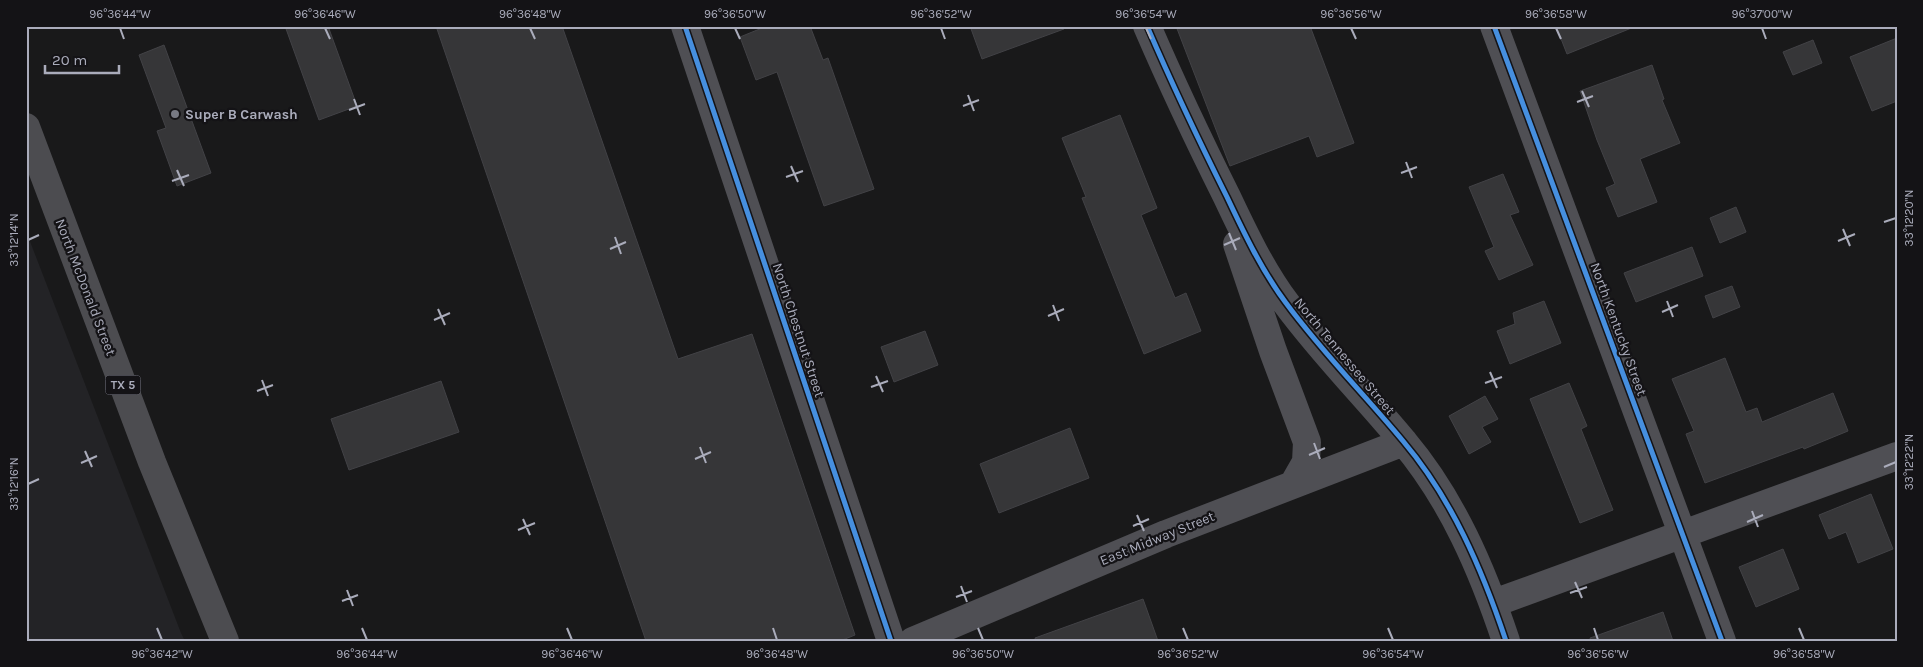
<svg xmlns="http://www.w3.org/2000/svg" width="1923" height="667" font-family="Karla,sans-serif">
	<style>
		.built { fill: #232326 }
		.building { fill: #363638; stroke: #424246 }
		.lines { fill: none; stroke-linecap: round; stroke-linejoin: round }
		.minor { stroke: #4f4f54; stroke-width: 28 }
		.major { stroke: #4c4c50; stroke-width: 28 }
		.cycleway-casing { stroke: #141316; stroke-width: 8 }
		.cycleway { stroke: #468fdf; stroke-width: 5 }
		.ticks { fill: none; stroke: #aaacbb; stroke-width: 2 }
		.poi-dot { fill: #777983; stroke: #141316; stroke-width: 2 }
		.labels { text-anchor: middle; stroke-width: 4.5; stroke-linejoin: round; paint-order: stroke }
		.shield { fill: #141316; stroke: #7d7e8a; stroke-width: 1 }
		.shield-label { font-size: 12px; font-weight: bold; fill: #aaacbb }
		.poi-label { font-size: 14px; font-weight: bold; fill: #aaacbb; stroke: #141316; text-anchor: start }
		.street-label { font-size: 14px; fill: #aaacbb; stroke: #141316 }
		.neatline { fill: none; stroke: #aaacbb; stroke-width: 2 }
		.ticks-label { font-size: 12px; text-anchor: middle; fill: #aaacbb }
	</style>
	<rect width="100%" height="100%" fill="#19191a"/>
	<path class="built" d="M 26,231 L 181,633 L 185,641 L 26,641 Z"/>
	<path class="building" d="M 285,26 L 328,26 L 357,106 L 319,120 Z
		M 436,26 L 562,26 L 678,359 L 752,334 L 855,635 L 840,641 L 646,641 Z
		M 767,26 L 810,26 L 823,60 L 828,58 L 874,189 L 824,206 L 777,72 L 756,80 L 740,37 Z
		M 970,26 L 1064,26 L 1064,29 L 982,59 Z
		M 1176,26 L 1310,26 L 1354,143 L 1317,157 L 1309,136 L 1230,166 Z
		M 1556,26 L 1634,26 L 1634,27 L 1567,54 Z
		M 1897,38 L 1897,101 L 1872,111 L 1850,57 Z
		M 1813,40 L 1822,63 L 1793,75 L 1783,52 Z
		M 164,45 L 211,173 L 177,186 L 157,131 L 166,128 L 139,55 Z
		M 1652,65 L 1664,99 L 1662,100 L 1680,143 L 1640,159 L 1657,202 L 1618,217 L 1606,188 L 1615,184 L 1597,140 L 1580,91 Z
		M 1120,115 L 1157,208 L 1141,215 L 1175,298 L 1186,293 L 1201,331 L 1144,354 L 1082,198 L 1086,197 L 1062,138 Z
		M 1503,174 L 1519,212 L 1510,215 L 1533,265 L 1499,280 L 1485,251 L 1494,247 L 1469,187 Z
		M 1736,207 L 1746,232 L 1720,243 L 1710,218 Z
		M 1692,247 L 1703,276 L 1636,302 L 1624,273 Z
		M 1732,286 L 1740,307 L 1713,318 L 1705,296 Z
		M 1544,301 L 1561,343 L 1510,364 L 1497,331 L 1515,324 L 1513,313 Z
		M 925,331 L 938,365 L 894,382 L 881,347 Z
		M 1725,358 L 1746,412 L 1757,408 L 1762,422 L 1833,393 L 1848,431 L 1804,449 L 1803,447 L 1705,483 L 1686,434 L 1694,431 L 1672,379 Z
		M 441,381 L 459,432 L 349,470 L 331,419 Z
		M 1569,383 L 1587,426 L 1581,429 L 1613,510 L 1580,523 L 1530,399 Z
		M 1485,396 L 1498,419 L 1482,427 L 1491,442 L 1469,454 L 1449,416 Z
		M 1070,428 L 1089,478 L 999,513 L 980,464 Z
		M 1871,494 L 1893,549 L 1858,563 L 1846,532 L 1829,539 L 1819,515 Z
		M 1783,549 L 1799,589 L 1756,607 L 1739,567 Z
		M 1143,599 L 1158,641 L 1036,641 L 1035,638 Z
		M 1663,612 L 1673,641 L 1591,641 L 1590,638 Z"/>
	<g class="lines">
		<path class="minor" d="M 685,26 L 891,641
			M 1147,26 C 1172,84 1199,141 1227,197 C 1244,233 1262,271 1286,303 C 1322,352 1364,394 1403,441 C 1452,499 1482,569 1506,641
			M 1494,26 L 1722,641
			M 1237,244 L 1273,351 L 1307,442 L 1306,462 L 1294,483
			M 1494,603 L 1897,456
			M 913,641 L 1166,534 L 1404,442"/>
		<path class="major" d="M 26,127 L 152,462 L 225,641"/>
		<g class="cycleway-casing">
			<path id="cycleway" d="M 685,26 L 891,641
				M 1147,26 C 1172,84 1199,141 1227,197 C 1244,233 1262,271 1286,303 C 1322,352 1364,394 1403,441 C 1452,499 1482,569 1506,641
				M 1494,26 L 1722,641"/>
		</g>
		<use href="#cycleway" class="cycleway"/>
	</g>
	<path class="ticks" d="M 120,28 L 124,39M 325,28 L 330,39M 530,28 L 535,39M 735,28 L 740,39M 941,28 L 945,39M 1146,28 L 1151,39M 1351,28 L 1356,39M 1556,28 L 1561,39M 1762,28 L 1766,39M 1582,91 L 1589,107M 968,95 L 974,111M 354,99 L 360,115M 1577,102 L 1593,96M 963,106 L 979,100M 349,110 L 365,104M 1406,162 L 1412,178M 791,166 L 798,182M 177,170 L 184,186M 1401,173 L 1417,167M 786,177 L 803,171M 172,181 L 189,175M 1884,222 L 1896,218M 1843,229 L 1850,246M 1229,233 L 1236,250M 615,237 L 621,254M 28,240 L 39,235M 1838,241 L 1855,234M 1224,245 L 1240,238M 610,249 L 626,242M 1667,301 L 1673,317M 1053,305 L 1059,321M 438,309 L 445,325M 1662,312 L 1678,305M 1048,316 L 1064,309M 434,320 L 450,313M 1490,372 L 1497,388M 876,376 L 883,392M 262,380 L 268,396M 1485,383 L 1502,377M 871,387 L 888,381M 257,391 L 273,385M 1314,443 L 1320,459M 700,447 L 706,463M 85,451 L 92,467M 1309,455 L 1325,448M 695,459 L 711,452M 81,463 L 97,456M 1884,467 L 1896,462M 28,484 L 39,479M 1752,511 L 1758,527M 1137,515 L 1144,531M 523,519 L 530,535M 1747,522 L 1763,515M 1133,526 L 1149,519M 518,530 L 535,523M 1575,582 L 1582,598M 961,586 L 967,602M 347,590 L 353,606M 1570,593 L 1587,587M 956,597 L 972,591M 342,601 L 358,595M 157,628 L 162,640M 362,628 L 367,640M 567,628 L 572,640M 773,628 L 777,640M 978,628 L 983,640M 1183,628 L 1188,640M 1388,628 L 1393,640M 1594,628 L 1598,640M 1799,628 L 1804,640"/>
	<circle class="poi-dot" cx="175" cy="114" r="5"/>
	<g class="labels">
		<rect class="shield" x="105.5" y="375.5" width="35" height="19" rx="4"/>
		<g class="shield-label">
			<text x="123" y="389">TX 5</text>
		</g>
		<g class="poi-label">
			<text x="185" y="119">Super B Carwash</text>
		</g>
		<g class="street-label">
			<text transform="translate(86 287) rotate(69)" y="5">North McDonald Street</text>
			<text transform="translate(1619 329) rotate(70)" y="5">North Kentucky Street</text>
			<text transform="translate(799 330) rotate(72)" y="5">North Chestnut Street</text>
			<text transform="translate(1345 356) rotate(50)" y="5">North Tennessee Street</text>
			<text transform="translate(1157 538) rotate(-22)" y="5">East Midway Street</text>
		</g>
	</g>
	<rect width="1923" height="667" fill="none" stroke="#141316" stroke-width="55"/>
	<path d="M45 65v8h74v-8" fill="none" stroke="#aaacbb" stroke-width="2.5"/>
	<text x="52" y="65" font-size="15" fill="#aaacbb" stroke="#141316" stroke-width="4" paint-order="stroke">20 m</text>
	<rect x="28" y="28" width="1868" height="612" class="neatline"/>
	<g class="ticks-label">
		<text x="120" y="18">96°36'44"W</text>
		<text x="325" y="18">96°36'46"W</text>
		<text x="530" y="18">96°36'48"W</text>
		<text x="735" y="18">96°36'50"W</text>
		<text x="941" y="18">96°36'52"W</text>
		<text x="1146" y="18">96°36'54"W</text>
		<text x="1351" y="18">96°36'56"W</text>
		<text x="1556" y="18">96°36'58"W</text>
		<text x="1762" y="18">96°37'00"W</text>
		<text transform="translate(1909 218) rotate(-90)" y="4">33°12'20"N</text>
		<text transform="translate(14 240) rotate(-90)" y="4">33°12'14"N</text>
		<text transform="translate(1909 462) rotate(-90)" y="4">33°12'22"N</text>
		<text transform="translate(14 484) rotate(-90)" y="4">33°12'16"N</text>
		<text x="162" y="658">96°36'42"W</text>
		<text x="367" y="658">96°36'44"W</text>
		<text x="572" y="658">96°36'46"W</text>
		<text x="777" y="658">96°36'48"W</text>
		<text x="983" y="658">96°36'50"W</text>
		<text x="1188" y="658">96°36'52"W</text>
		<text x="1393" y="658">96°36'54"W</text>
		<text x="1598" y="658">96°36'56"W</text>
		<text x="1804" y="658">96°36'58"W</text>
	</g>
</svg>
